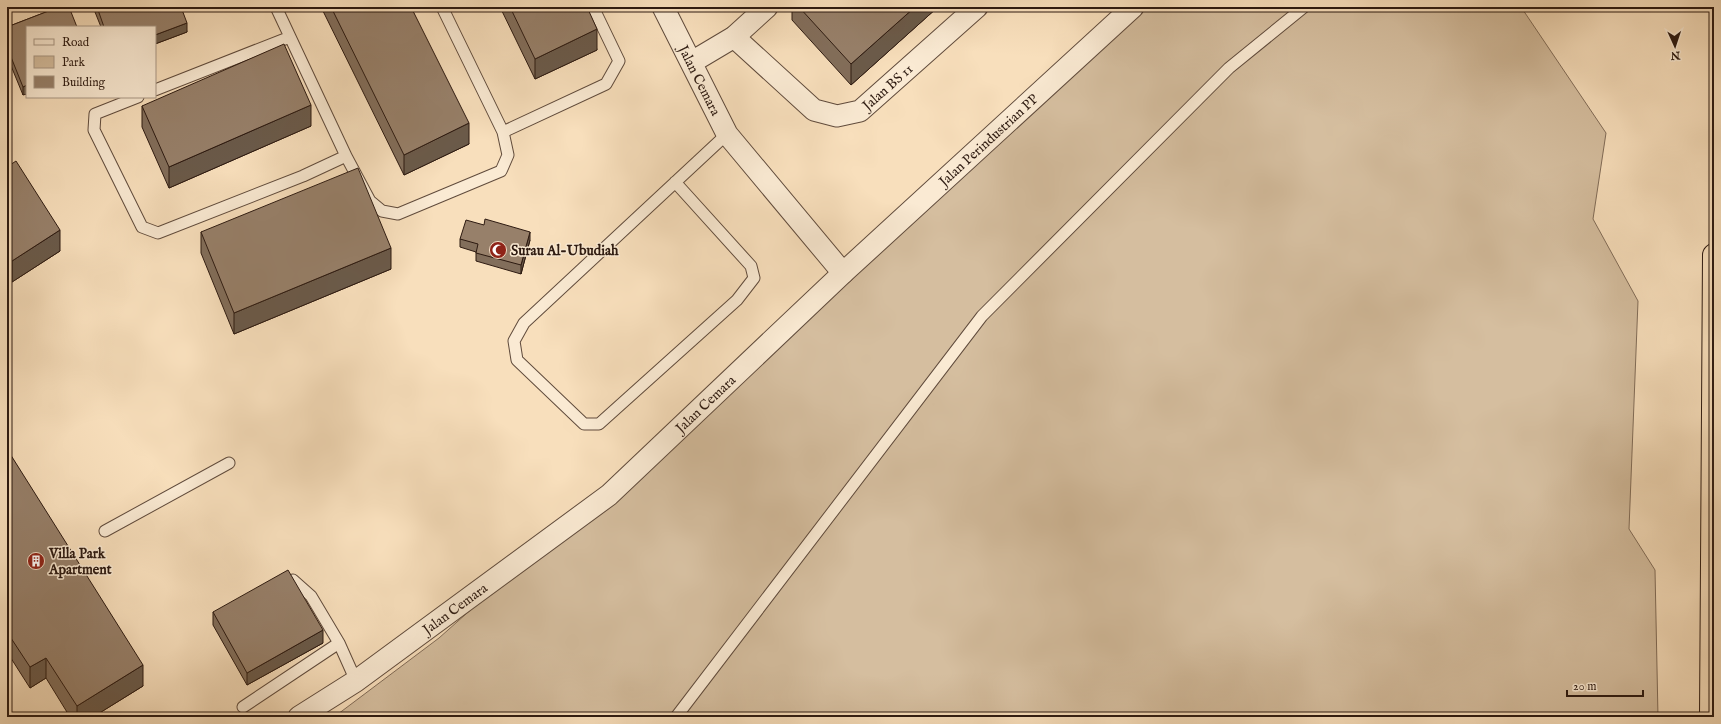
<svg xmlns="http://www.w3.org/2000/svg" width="1721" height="724" font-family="'IM FELL English',serif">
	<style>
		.green { fill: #d5be9f; stroke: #816c58 }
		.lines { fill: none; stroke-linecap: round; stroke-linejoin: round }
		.service-casing { stroke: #604b3c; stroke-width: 13 }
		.minor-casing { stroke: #604b3c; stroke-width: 23 }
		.motorway-casing { stroke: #2d1a11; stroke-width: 24 }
		.service { stroke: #faead3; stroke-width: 11 }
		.minor { stroke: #faead3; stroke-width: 21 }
		.motorway { stroke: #f8dfbc; stroke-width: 22 }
		.wall { fill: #826e5b; stroke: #2d1a11 }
		.shaded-wall { fill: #6a5a4a; stroke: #2d1a11 }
		.building { fill: #97806a; stroke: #2d1a11 }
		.labels { text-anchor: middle; stroke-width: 3; stroke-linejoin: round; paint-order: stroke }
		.street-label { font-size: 14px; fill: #2d1a11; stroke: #faead3 }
		.poi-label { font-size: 14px; font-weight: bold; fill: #2d1a11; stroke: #faead3; text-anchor: start }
	</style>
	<rect width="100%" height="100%" fill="#f8dfbc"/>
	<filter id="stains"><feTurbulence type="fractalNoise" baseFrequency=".005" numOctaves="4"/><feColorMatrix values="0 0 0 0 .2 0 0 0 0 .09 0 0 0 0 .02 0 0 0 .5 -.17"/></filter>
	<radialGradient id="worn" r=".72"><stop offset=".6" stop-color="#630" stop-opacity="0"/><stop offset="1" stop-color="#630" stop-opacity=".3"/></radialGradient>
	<path class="green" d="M 1148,7 L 1521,7 L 1606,133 L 1593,219 L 1638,301 L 1629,529 L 1655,570 L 1658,717 L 334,717 L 439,638 Z"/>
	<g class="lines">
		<g class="service-casing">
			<path id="service" d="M 276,7 L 346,156 L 370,201 L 382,211 L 398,214 L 501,171 L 508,155 L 503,132 L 606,84 L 619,61 L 593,7
				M 442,7 L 503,132
				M 155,90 L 290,37
				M 138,97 L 95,114 L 94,130 L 142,227 L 158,233 L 303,176 L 346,156
				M 675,182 L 751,266 L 754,278 L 737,300 L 599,424 L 584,424 L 517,360 L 514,341 L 524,323 L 727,134
				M 105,531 L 229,463
				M 293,580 L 311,596 L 339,643 L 356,681
				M 243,707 L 339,643
				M 676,717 L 982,316 L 1229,68 L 1304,7"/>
		</g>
		<g class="minor-casing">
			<g id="minor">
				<path id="s1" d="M 663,7 L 727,134 L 843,273"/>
				<path id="s2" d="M 734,37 L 814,110 L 837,116 L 860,111 L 977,7"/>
				<path d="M 692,62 L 734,37 L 767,7"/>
				<path id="s3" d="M 299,717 L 356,681 L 609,495 L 843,273 L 1133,7"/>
			</g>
		</g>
		<g class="motorway-casing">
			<path id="motorway" d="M 1711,717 L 1714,255"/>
		</g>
		<use href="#service" class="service"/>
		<use href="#minor" class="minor"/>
		<use href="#motorway" class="motorway"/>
	</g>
	<path class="wall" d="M 59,7 L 23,95 L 7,56 L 7,27 Z
		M 93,7 L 181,7 L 187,32 L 155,44 L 155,27 L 101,27 Z
		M 321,7 L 411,7 L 469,144 L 404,175 Z
		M 500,7 L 587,7 L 597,50 L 535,79 Z
		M 792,7 L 938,7 L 851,85 L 792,20 Z
		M 142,106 L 311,126 L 169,188 L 142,127 Z
		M 7,167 L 60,251 L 12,282 L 7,278 Z
		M 201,232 L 391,269 L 234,334 L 201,253 Z
		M 460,239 L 530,240 L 521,274 L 476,261 L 476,252 L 460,247 Z
		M 7,449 L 143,686 L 93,717 L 70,717 L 46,678 L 30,688 L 7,652 Z
		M 213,612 L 323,643 L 247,685 L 213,625 Z"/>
	<path class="shaded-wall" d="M 915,7 L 938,7 L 851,85 L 851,64 Z
		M 187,23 L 187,32 L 155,44 L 155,35 Z
		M 597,29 L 597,50 L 535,79 L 535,59 Z
		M 27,85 L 27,94 L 23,95 L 23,87 Z
		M 311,105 L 311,126 L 169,188 L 169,167 Z
		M 469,123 L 469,144 L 404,175 L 404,155 Z
		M 60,230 L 60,251 L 12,282 L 12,261 Z
		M 530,232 L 530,240 L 521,274 L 521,265 Z
		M 391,248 L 391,269 L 234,334 L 234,313 Z
		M 323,630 L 323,643 L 247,685 L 247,673 Z
		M 46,658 L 46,678 L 30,688 L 30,667 Z
		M 143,665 L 143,686 L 93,717 L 77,717 L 77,706 Z"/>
	<path class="building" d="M 59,7 L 69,7 L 77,27 L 27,27 L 27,85 L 23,87 L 7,47 L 7,27 Z
		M 97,7 L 181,7 L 187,23 L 155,35 L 155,27 L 104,27 Z
		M 331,7 L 411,7 L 469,123 L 404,155 Z
		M 510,7 L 587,7 L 597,29 L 535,59 Z
		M 799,7 L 915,7 L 851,64 Z
		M 284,44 L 311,105 L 169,167 L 142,106 Z
		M 16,161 L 60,230 L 12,261 L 7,257 L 7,167 Z
		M 358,168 L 391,248 L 234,313 L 201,232 Z
		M 485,219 L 530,232 L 521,265 L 476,253 L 478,244 L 460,239 L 466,220 L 484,225 Z
		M 7,449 L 143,665 L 77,706 L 46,658 L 30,667 L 7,632 Z
		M 288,570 L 323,630 L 247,673 L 213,612 Z"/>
	<defs>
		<g id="mosque-disc" transform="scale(0.9)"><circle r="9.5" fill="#8f2418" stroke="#faead3"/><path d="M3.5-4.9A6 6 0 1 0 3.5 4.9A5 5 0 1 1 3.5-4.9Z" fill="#fff"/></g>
		<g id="building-disc" transform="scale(0.9)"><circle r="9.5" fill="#8f2418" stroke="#faead3"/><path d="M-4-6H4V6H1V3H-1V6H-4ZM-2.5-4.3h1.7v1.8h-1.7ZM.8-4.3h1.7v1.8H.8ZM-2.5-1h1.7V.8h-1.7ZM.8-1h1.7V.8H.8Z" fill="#fff"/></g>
	</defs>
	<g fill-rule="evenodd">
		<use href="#mosque-disc" x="498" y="250"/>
		<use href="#building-disc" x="36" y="561"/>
	</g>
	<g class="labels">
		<g class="street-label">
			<text dy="5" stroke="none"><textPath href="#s1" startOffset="82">Jalan Cemara</textPath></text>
			<text dy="5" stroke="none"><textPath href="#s2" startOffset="192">Jalan BS 11</textPath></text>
			<text dy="5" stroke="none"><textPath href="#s3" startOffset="901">Jalan Perindustrian PP</textPath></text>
			<text dy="5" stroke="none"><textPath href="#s3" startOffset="514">Jalan Cemara</textPath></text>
			<text dy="5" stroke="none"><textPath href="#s3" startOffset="190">Jalan Cemara</textPath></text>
		</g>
		<g class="poi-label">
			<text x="511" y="255">Surau Al-Ubudiah</text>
			<text x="49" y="558">Villa Park<tspan x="49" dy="16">Apartment</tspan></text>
		</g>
	</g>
	<rect width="1721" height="724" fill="none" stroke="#f8dfbc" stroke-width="24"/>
	<rect x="8" y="8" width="1705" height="708" fill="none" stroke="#2d1a11" stroke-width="2"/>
	<rect x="12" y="12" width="1697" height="700" fill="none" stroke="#2d1a11"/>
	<rect x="26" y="26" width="130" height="72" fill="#faead3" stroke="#a89785"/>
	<rect x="34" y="39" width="20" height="6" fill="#faead3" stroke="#a89785"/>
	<text x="62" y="46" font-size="12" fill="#2d1a11">Road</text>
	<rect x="34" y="56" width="20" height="12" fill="#d5be9f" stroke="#a89785"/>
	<text x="62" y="66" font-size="12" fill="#2d1a11">Park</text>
	<rect x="34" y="76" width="20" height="12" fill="#97806a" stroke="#a89785"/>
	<text x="62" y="86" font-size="12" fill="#2d1a11">Building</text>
	<g transform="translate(1675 46) rotate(177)" stroke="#faead3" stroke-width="3" paint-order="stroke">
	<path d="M0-3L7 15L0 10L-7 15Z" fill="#2d1a11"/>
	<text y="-6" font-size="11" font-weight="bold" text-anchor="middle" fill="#2d1a11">N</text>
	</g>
	<path d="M1567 690v6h76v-6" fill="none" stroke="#2d1a11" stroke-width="2"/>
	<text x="1573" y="690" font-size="12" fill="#2d1a11" stroke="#faead3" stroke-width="3" paint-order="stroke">20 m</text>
	<rect width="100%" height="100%" filter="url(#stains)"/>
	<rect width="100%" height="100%" fill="url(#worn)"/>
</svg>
